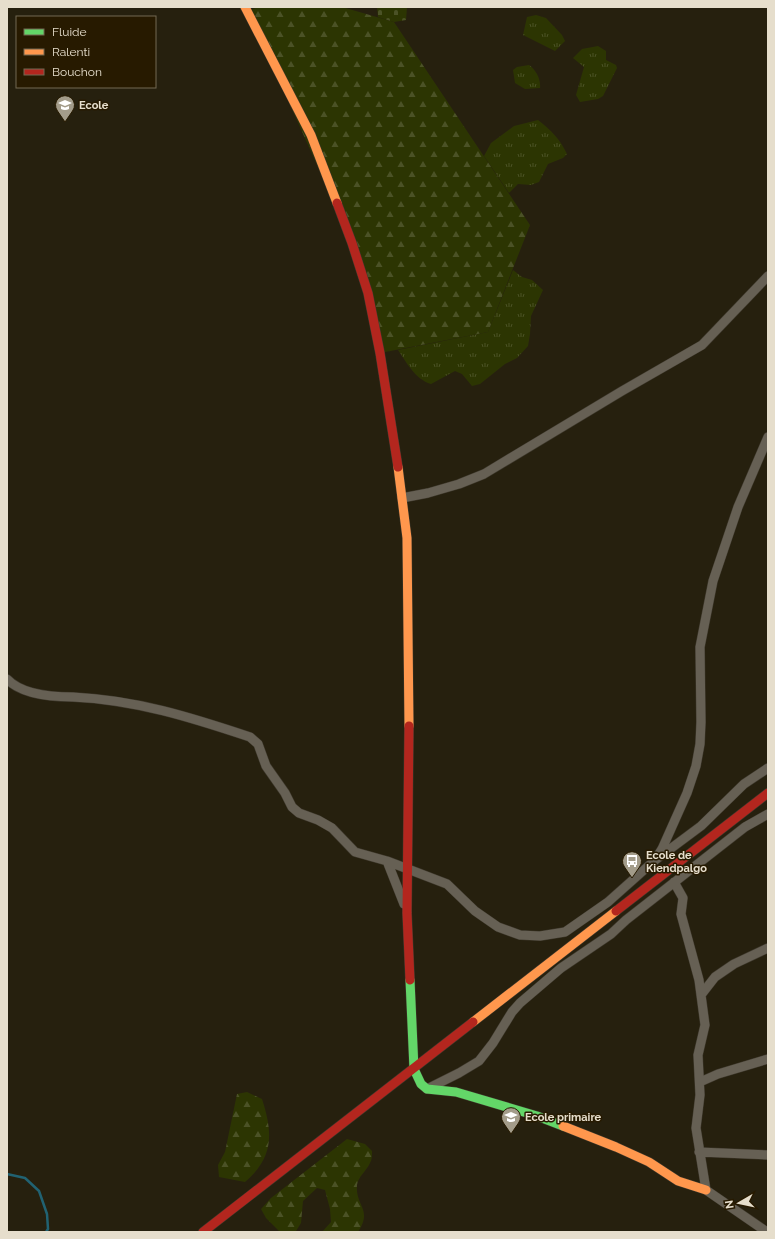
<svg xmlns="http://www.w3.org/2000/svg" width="775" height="1239" font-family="Raleway,sans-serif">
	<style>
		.grass { fill: url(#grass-tufts) }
		.forest { fill: url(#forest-firs) }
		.cemetery { fill: url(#cemetery-stones) }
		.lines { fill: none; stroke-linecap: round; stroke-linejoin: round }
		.stream { stroke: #216272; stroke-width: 2.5 }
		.street-casing { stroke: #3f392d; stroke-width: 10 }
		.fast-casing { stroke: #3f392d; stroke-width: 10 }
		.slow-casing { stroke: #3f392d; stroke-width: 10 }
		.jam-casing { stroke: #3f392d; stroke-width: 10 }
		.street { stroke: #666054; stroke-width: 9 }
		.fast { stroke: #63d668; stroke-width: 9 }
		.slow { stroke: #ff974d; stroke-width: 9 }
		.jam { stroke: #b3261e; stroke-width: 9 }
		.labels { text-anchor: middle; stroke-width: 3; stroke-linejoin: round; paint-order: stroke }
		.poi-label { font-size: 11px; font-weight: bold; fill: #e6decc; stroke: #271a00; text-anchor: start }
	</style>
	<defs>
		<pattern id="grass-tufts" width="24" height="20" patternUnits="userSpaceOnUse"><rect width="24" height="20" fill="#2c3502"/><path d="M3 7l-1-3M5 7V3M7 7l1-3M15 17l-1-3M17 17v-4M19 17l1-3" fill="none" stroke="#4b5226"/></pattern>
		<pattern id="forest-firs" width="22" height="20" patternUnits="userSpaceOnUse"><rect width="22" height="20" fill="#2c3502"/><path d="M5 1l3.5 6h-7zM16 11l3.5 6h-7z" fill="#4b5226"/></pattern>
		<pattern id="cemetery-stones" width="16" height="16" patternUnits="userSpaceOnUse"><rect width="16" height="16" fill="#2c3502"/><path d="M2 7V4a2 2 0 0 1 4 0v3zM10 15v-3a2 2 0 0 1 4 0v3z" fill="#4b5226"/></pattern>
	</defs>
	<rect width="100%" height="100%" fill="#26200e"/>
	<path class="grass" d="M 536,15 L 546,18 L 562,35 L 565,41 L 555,51 L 523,35 L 527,17 Z
		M 598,46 L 606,51 L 606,60 L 616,65 L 617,68 L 603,96 L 598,99 L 580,102 L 576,95 L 584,67 L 573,58 L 582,49 Z
		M 529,65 C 536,70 541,79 540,88 L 525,89 L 515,83 L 513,70 L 517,67 Z
		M 538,120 C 551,130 560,139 567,154 L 563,158 L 548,164 L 539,182 L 531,185 L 518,184 L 509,193 L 484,156 L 491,143 L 514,126 Z
		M 513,270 L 522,277 L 532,280 L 543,290 L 531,316 L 530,334 L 528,346 L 517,358 L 505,364 L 480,384 L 472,386 L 462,374 L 455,371 L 431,384 C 415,379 407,363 398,350 L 488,332 Z"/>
	<path class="forest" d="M 258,7 L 342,7 L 394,22 L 530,225 L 488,332 L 380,353 L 352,243 L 248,11 Z
		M 247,1092 L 262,1099 C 273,1133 274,1157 245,1182 L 219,1177 L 218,1165 L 225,1152 L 237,1094 Z
		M 347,1139 L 365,1144 L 372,1151 C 372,1155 372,1160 370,1163 C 367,1170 358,1177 357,1185 C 355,1206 373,1209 358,1232 L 322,1232 L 331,1222 L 330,1209 L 325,1190 L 317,1188 L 303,1201 L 301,1223 L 296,1231 L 279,1231 L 266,1218 L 261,1209 L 271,1198 Z"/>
	<path class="cemetery" d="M 377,7 L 407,7 L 406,20 L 394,22 L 378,17 Z"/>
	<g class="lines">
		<path class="stream" d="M 7,1174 L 25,1178 L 39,1191 L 47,1214 L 48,1229 L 46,1232"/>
		<g class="street-casing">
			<path id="street" d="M 402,498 L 428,493 L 459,484 L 484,474 L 622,391 L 702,345 L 768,276
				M 7,679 C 22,695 52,697 73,697 C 136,700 190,717 250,737 L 258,744 L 266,766 L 285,793 L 292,807 L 299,813 L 318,820 L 332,828 L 355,852 L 387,861 L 404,904
				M 657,857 L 662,849 L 687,793 L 696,766 L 700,744 L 701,722 L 700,647 L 713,581 L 738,507 L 768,437
				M 387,861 L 447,884 L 475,911 L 498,927 L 520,935 L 540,936 L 565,932 L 608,902 L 654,861 L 701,826 L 744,784 L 768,768
				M 674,882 L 683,898 L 681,914 L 699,980 L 705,1025 L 698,1055 L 700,1095 L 696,1128 L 706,1190 L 767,1232
				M 701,995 L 715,977 L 734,964 L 768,948
				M 700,1082 L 718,1074 L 768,1059
				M 427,1089 L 459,1073 L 479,1061 L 493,1043 L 512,1012 L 520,1003 L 561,968 L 611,934 L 626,920 L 745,827 L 768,814
				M 699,1152 L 768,1155"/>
		</g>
		<g class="fast-casing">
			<path id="fast" d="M 410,980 L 414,1069 L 421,1084 L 427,1089 L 456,1092 L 537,1116 L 563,1126"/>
		</g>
		<g class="slow-casing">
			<path id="slow" d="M 245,7 L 311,135 L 337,203
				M 398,467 L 407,538 L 409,726
				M 473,1022 L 616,911
				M 563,1126 L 616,1147 L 649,1162 L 678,1181 L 706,1190"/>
		</g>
		<g class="jam-casing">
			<path id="jam" d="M 337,203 L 352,243 L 368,293 L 380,353 L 398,467
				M 409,726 L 407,913 L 410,980
				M 616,911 L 768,793
				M 203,1232 L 473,1022"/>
		</g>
		<use href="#street" class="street"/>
		<use href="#fast" class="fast"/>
		<use href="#slow" class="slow"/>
		<use href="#jam" class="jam"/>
	</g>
	<defs>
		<g id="school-pin" transform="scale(1)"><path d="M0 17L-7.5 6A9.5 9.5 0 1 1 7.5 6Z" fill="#a39c8a" stroke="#271a00"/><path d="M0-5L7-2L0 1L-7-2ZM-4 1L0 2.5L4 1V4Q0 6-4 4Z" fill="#fff"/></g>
		<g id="bus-pin" transform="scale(1)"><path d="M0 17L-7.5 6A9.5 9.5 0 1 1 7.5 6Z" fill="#a39c8a" stroke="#271a00"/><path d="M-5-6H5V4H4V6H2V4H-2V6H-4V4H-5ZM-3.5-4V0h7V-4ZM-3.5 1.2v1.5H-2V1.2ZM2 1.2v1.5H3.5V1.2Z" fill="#fff"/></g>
	</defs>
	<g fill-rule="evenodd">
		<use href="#school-pin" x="65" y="105"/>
		<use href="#bus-pin" x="632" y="861"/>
		<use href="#school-pin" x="511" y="1117"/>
	</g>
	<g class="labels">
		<g class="poi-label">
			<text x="79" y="109">Ecole</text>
			<text x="646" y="859">Ecole de<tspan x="646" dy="13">Kiendpalgo</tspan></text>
			<text x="525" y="1121">Ecole primaire</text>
		</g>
	</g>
	<rect width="775" height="1239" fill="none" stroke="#e6decc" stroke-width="16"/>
	<rect x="16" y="16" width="140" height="72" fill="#271a00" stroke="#736852"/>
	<rect x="24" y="29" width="20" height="6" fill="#63d668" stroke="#736852"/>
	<text x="52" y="36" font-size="12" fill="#e6decc">Fluide</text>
	<rect x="24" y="49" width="20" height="6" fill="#ff974d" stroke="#736852"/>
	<text x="52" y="56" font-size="12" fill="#e6decc">Ralenti</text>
	<rect x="24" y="69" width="20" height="6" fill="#b3261e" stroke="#736852"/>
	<text x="52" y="76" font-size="12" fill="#e6decc">Bouchon</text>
	<g transform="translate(739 1203) rotate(261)" stroke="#271a00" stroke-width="3" paint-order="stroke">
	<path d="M0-3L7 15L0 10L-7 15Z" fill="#e6decc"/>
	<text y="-6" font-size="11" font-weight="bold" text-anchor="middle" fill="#e6decc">N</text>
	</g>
</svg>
